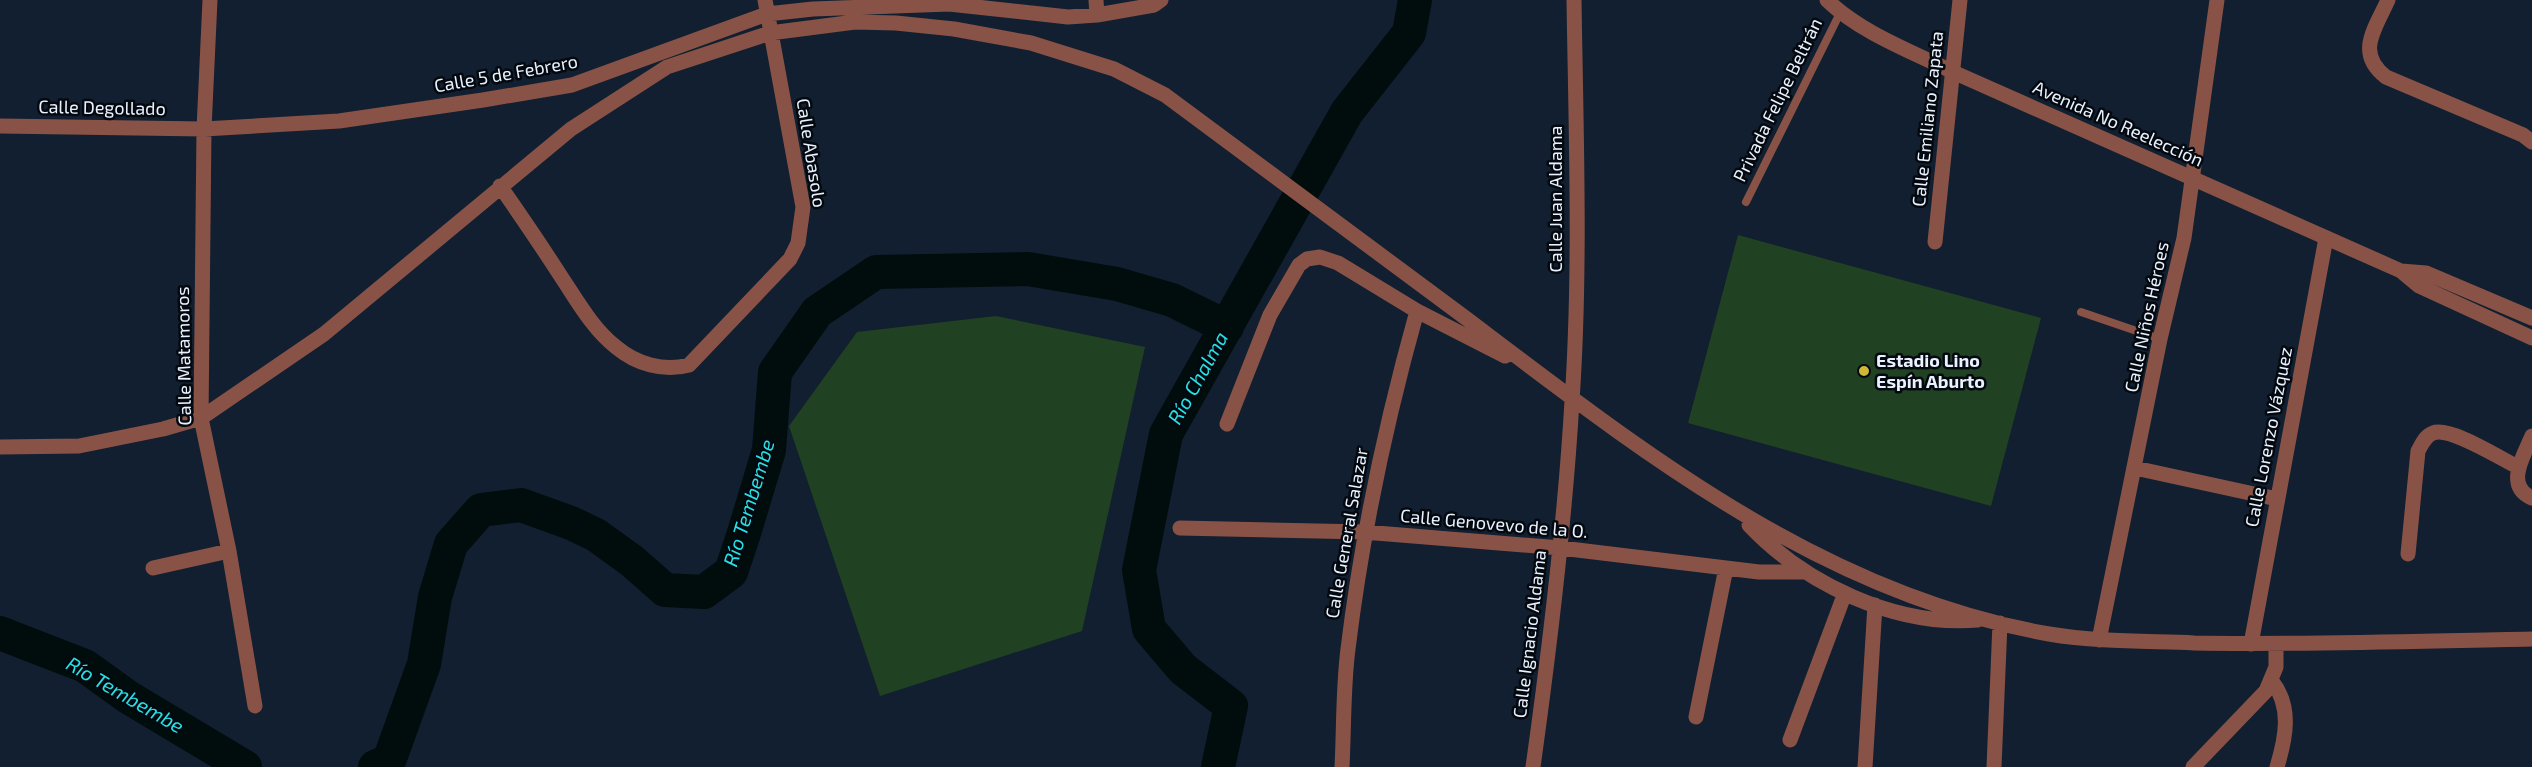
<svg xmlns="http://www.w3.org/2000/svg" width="2532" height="767" font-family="'Exo 2',sans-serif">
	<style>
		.green { fill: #204122 }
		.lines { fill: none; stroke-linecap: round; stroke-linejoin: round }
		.river { stroke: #010d0d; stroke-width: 34 }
		.service { stroke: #885346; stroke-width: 8 }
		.minor { stroke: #885346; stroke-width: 15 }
		.tertiary { stroke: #885346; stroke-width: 15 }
		.poi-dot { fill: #d1b736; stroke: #040910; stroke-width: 2 }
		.labels { text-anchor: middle; stroke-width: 5; stroke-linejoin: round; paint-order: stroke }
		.street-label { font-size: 18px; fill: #e9f2fe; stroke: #040910 }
		.poi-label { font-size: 18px; font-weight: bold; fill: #e9f2fe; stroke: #040910; text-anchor: start }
		.water-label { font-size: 20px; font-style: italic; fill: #27e1e6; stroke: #040910 }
	</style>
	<rect width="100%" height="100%" fill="#121f30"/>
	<path class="green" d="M 1738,235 L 2041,318 L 1991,506 L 1688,423 Z
		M 996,316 L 1145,347 L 1082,631 L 880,696 L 789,426 L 857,332 Z"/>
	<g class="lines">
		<path class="river" d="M 0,633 L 85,666 L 128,697 L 245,767
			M 375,767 L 389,761 L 424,664 L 435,597 L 451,544 L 481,510 L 521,505 L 571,523 L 596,535 L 632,561 L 665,590 L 704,592 L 731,572 L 744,533 L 769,450 L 775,372 L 817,312 L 876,272 L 1028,269 L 1117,284 L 1172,300 L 1227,327
			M 1218,767 L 1231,706 L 1183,669 L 1149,629 L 1139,570 L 1166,434 L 1347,112 L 1409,33 L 1415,0"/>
		<path class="service" d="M 1746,202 L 1840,13
			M 2081,312 L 2160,339"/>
		<path class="minor" d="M 210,0 L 204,129 L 201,418 L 229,551 L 255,706
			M 1096,0 L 1097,15
			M 2388,0 C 2375,29 2355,53 2386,77 L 2523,135 L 2532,142
			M 0,126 L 204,129 L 339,121 L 483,100 L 572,85 L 767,14 L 813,9 L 949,4 L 1068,17 L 1097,15 L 1154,5 L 1161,0
			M 500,186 C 521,216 542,247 562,278 C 578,302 593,329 616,347 C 636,364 664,372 689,365 L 790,259 L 798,243 L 803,207 L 765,0
			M 1935,242 L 1960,0
			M 1227,424 L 1270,315 L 1299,265 L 1307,259 L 1320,257 L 1338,263 L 1417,311 L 1505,356
			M 2532,436 C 2524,455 2504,486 2532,498
			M 0,447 L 79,446 L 163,429 L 201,418 L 324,334 L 571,129 L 667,67 L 770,33 L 855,22 L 896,23 L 954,29 L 1031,43 L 1114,69 L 1165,95 C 1266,170 1367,244 1467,319 C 1644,453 1824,595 2049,634 C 2097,642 2146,641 2194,643 C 2307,645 2419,641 2532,639
			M 2135,468 L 2277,499
			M 1749,525 C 1805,584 1895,627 1978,620
			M 1180,528 L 1364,532 L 1561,548 L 1759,572 L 1804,572
			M 2408,554 L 2418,451 C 2422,444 2425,436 2433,433 C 2450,426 2501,459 2518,467
			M 153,568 L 229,551
			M 2099,640 L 2160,339 L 2184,238 L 2217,0
			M 2251,644 L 2326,238
			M 2272,681 C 2292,707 2286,737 2277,767
			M 1696,717 L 1726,568
			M 1790,740 L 1845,593
			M 1342,767 C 1344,728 1343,688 1348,649 C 1362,534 1386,422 1417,311
			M 1533,767 C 1550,645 1565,523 1572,401 C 1581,268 1576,133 1574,0
			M 1865,767 L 1875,605
			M 1994,767 L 2000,623
			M 2193,767 L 2266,691 L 2276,667 L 2276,644"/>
		<path class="tertiary" d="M 1827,0 C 1861,33 1911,51 1953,72 L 2401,271 L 2419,286 L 2532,338
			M 2401,271 L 2426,273 L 2532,318"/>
	</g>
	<circle class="poi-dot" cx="1864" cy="371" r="6"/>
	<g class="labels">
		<g class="street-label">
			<text transform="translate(506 74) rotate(-10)" y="6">Calle 5 de Febrero</text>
			<text transform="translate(1778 100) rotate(-64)" y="6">Privada Felipe Beltrán</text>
			<text transform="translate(102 108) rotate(1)" y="6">Calle Degollado</text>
			<text transform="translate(1928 119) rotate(-84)" y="6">Calle Emiliano Zapata</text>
			<text transform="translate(2118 124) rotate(24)" y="6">Avenida No Reelección</text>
			<text transform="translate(811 153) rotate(81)" y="6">Calle Abasolo</text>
			<text transform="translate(1556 199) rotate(-90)" y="6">Calle Juan Aldama</text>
			<text transform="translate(2147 317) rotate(-78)" y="6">Calle Niños Héroes</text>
			<text transform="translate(184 356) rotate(-91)" y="6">Calle Matamoros</text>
			<text transform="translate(2269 437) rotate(-79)" y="6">Calle Lorenzo Vázquez</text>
			<text transform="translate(1494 524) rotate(5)" y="6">Calle Genovevo de la O.</text>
			<text transform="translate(1347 533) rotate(-80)" y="6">Calle General Salazar</text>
			<text transform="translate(1530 634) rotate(-83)" y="6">Calle Ignacio Aldama</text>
		</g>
		<g class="poi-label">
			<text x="1876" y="367">Estadio Lino<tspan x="1876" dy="21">Espín Aburto</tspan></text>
		</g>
		<g class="water-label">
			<text transform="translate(1198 378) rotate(-61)" y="7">Río Chalma</text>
			<text transform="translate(749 503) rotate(-73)" y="7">Río Tembembe</text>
			<text transform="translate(125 695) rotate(30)" y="7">Río Tembembe</text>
		</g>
	</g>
</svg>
